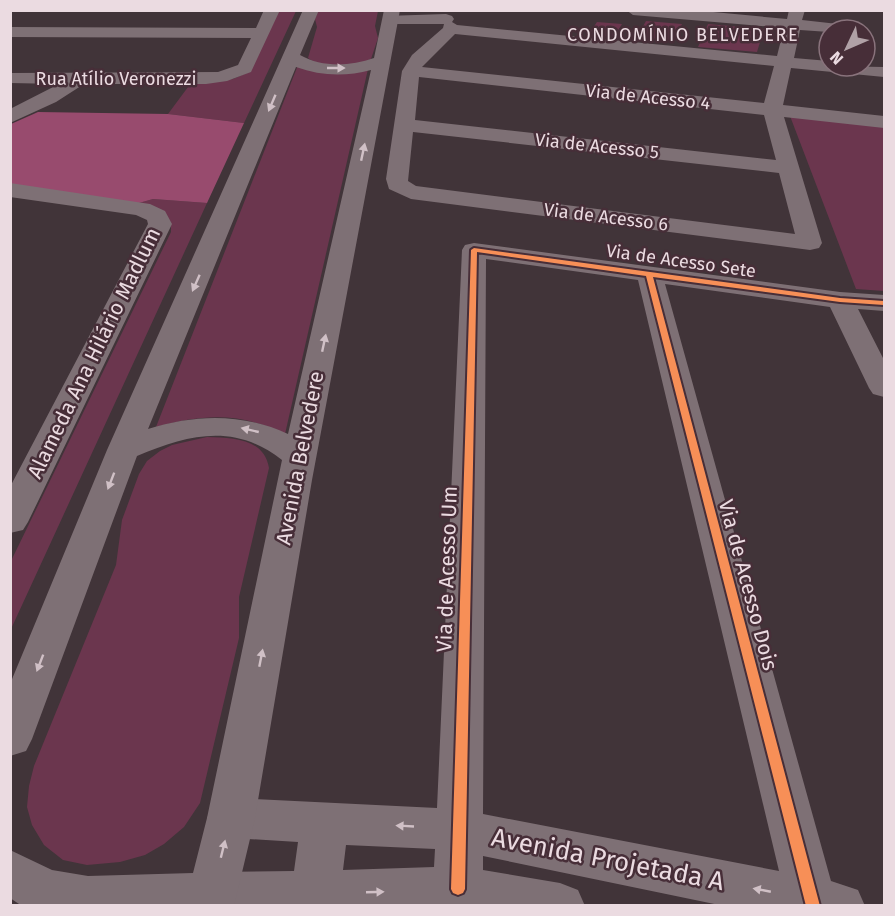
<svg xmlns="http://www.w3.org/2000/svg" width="895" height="916" font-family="'Fira Sans',sans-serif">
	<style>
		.green { fill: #6b364e }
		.forest { fill: #984b6e }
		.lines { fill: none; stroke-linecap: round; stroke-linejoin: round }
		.minor { fill: #7e7075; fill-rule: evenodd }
		.major { fill: #7e7075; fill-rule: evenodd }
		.cycleway-casing { stroke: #472e38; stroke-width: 4 }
		.cycleway { fill: #f78f57; fill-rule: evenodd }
		.oneway { fill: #d0c0c6 }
		.labels { text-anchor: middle; stroke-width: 5; stroke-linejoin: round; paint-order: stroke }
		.far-neighbourhood-label { font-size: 18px; letter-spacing: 1.5px; fill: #ebdbe1; stroke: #472e38 }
		.far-street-label { font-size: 18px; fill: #ebdbe1; stroke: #472e38 }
		.street-label { font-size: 21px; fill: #ebdbe1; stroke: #472e38 }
		.near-street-label { font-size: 26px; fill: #ebdbe1; stroke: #472e38 }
	</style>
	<rect width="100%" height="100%" fill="#413439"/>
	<path class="green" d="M 279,11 L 296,11 L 244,123 L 168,114 L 191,83 L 233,79 L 249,72 Z
		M 318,11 L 378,11 L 375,26 L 378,38 L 371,59 C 354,67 324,70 308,58 L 317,27 L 315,19 Z
		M 646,21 L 682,24 L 674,40 L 637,37 Z
		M 597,22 L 622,24 L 614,37 L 588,35 Z
		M 708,24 L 764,29 L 757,52 L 698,47 Z
		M 298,65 L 368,69 L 285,434 C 240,412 204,414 156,427 Z
		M 790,116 L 884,126 L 884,291 L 856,289 Z
		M 153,199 L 207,203 L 11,629 L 11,561 L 171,232 L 171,222 L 139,203 Z
		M 207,437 C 233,438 264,438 269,468 L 239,597 L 239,638 L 200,803 L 184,827 L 164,844 L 145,855 L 120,862 L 87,865 L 63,860 L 44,845 L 32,825 L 27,807 L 29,786 L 34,766 L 116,565 L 122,520 L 139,474 L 147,461 L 160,451 L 172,445 Z"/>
	<path class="forest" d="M 38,112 L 168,114 L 244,123 L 207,203 L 153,199 L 139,203 L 11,186 L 11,124 Z"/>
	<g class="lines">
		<path class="minor" d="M 264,10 L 280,10 L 251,72 L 227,81 L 206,84 L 84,84 L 56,102 L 10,123 L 10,109 L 59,84 L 10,83 L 10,73 L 218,72 L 238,65 L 251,38 L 10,37 L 10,27 L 256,28 Z
			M 626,10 L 692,10 L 787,19 L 789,10 L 805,10 L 802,20 L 865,27 L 867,30 L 865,33 L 865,30 L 829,30 L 829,32 L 800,30 L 794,58 L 829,61 L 829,66 L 884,67 L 884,77 L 791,68 L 783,105 L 884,116 L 884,128 L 784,117 L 822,243 L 819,248 L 810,250 L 411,199 L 389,189 L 386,179 L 402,71 L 412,55 L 443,28 L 444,24 L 391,24 L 385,22 L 383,19 L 385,16 L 446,14 L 452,16 L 454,19 L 452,22 L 457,25 L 777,56 L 784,28 L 633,15 ZM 455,34 L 774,66 L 764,103 L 422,67 ZM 419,77 L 764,115 L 776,160 L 415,120 ZM 413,132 L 779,173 L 795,234 L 416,186 L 408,181 Z
			M 10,183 L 150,204 L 165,211 L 172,224 L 28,522 L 23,530 L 10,533 L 10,487 L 148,224 L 147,220 L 136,215 L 10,197 Z
			M 474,243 L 840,292 L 884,295 L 884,311 L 858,309 L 884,360 L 884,397 L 873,394 L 869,388 L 830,307 L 665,284 L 831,881 L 858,890 L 865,906 L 724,906 L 483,856 L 483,870 L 560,883 L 578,890 L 585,906 L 191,906 L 186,895 L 193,879 L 211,872 L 294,871 L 298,842 L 231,838 L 214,832 L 207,818 L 214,804 L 231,798 L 437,808 L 462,250 L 465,245 ZM 486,259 L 638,280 L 779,871 L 483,814 ZM 346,845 L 435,849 L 434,867 L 343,870 Z"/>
		<path class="major" d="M 303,10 L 319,10 L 300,55 C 323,68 350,66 374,58 L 384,10 L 400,10 L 312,480 L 255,818 L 234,906 L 22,906 L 10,898 L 10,850 L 52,870 L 88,876 L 193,873 L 207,818 L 282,460 C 235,423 189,434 137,456 L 32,739 L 26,751 L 10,756 L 10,684 L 107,450 ZM 296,67 C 321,76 345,77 371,70 L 288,434 C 242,413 196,414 148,429 Z"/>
		<g class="cycleway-casing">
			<path id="cycleway" d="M 474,248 L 840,298 L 884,301 L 884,305 L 840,302 L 653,277 L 820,906 L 806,906 L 646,276 L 477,252 L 465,889 L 463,893 L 458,895 L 453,893 L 451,889 L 471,250 Z"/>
		</g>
		<use href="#cycleway" class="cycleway"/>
	</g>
	<defs><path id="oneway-solid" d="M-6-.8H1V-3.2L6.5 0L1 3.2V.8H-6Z" transform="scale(1.5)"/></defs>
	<g class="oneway">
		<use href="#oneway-solid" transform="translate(336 68)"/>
		<use href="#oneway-solid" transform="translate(272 103) rotate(113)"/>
		<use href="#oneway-solid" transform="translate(363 152) rotate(-78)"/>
		<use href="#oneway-solid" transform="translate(196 283) rotate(114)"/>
		<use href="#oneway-solid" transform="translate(324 343) rotate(-78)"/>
		<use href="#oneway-solid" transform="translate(250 430) rotate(-167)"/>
		<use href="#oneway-solid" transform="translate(111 481) rotate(111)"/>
		<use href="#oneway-solid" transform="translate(261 658) rotate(-79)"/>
		<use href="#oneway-solid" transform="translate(40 663) rotate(111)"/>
		<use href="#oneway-solid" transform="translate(405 826) rotate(-177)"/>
		<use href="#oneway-solid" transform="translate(223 849) rotate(-76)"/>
		<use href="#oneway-solid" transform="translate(762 890) rotate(-169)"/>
		<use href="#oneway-solid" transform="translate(375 892) rotate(-2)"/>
	</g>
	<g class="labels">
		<g class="far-neighbourhood-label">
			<text x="683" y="41">CONDOMÍNIO BELVEDERE</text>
		</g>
		<g class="far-street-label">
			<text x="116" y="85">Rua Atílio Veronezzi</text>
			<text transform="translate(648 97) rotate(6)" y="6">Via de Acesso 4</text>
			<text transform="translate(597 146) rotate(6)" y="6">Via de Acesso 5</text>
			<text transform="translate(606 217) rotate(7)" y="6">Via de Acesso 6</text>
			<text transform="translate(681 261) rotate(8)" y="6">Via de Acesso Sete</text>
		</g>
		<g class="street-label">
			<text transform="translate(94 353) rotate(-64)" y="7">Alameda Ana Hilário Madlum</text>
			<text transform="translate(300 458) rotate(-79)" y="7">Avenida Belvedere</text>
			<text transform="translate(447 569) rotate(-88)" y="7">Via de Acesso Um</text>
			<text transform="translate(748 585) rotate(75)" y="7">Via de Acesso Dois</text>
		</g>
		<g class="near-street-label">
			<text transform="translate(608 859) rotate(11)" y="9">Avenida Projetada A</text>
		</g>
	</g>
	<rect width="895" height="916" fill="none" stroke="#ebdbe1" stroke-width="24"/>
	<g transform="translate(847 48) rotate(226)"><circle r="28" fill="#472e38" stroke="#89737c" stroke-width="1.5"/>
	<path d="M0-4.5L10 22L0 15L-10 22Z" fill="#b0a1a6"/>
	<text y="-9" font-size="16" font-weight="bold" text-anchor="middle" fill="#ebdbe1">N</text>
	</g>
</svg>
